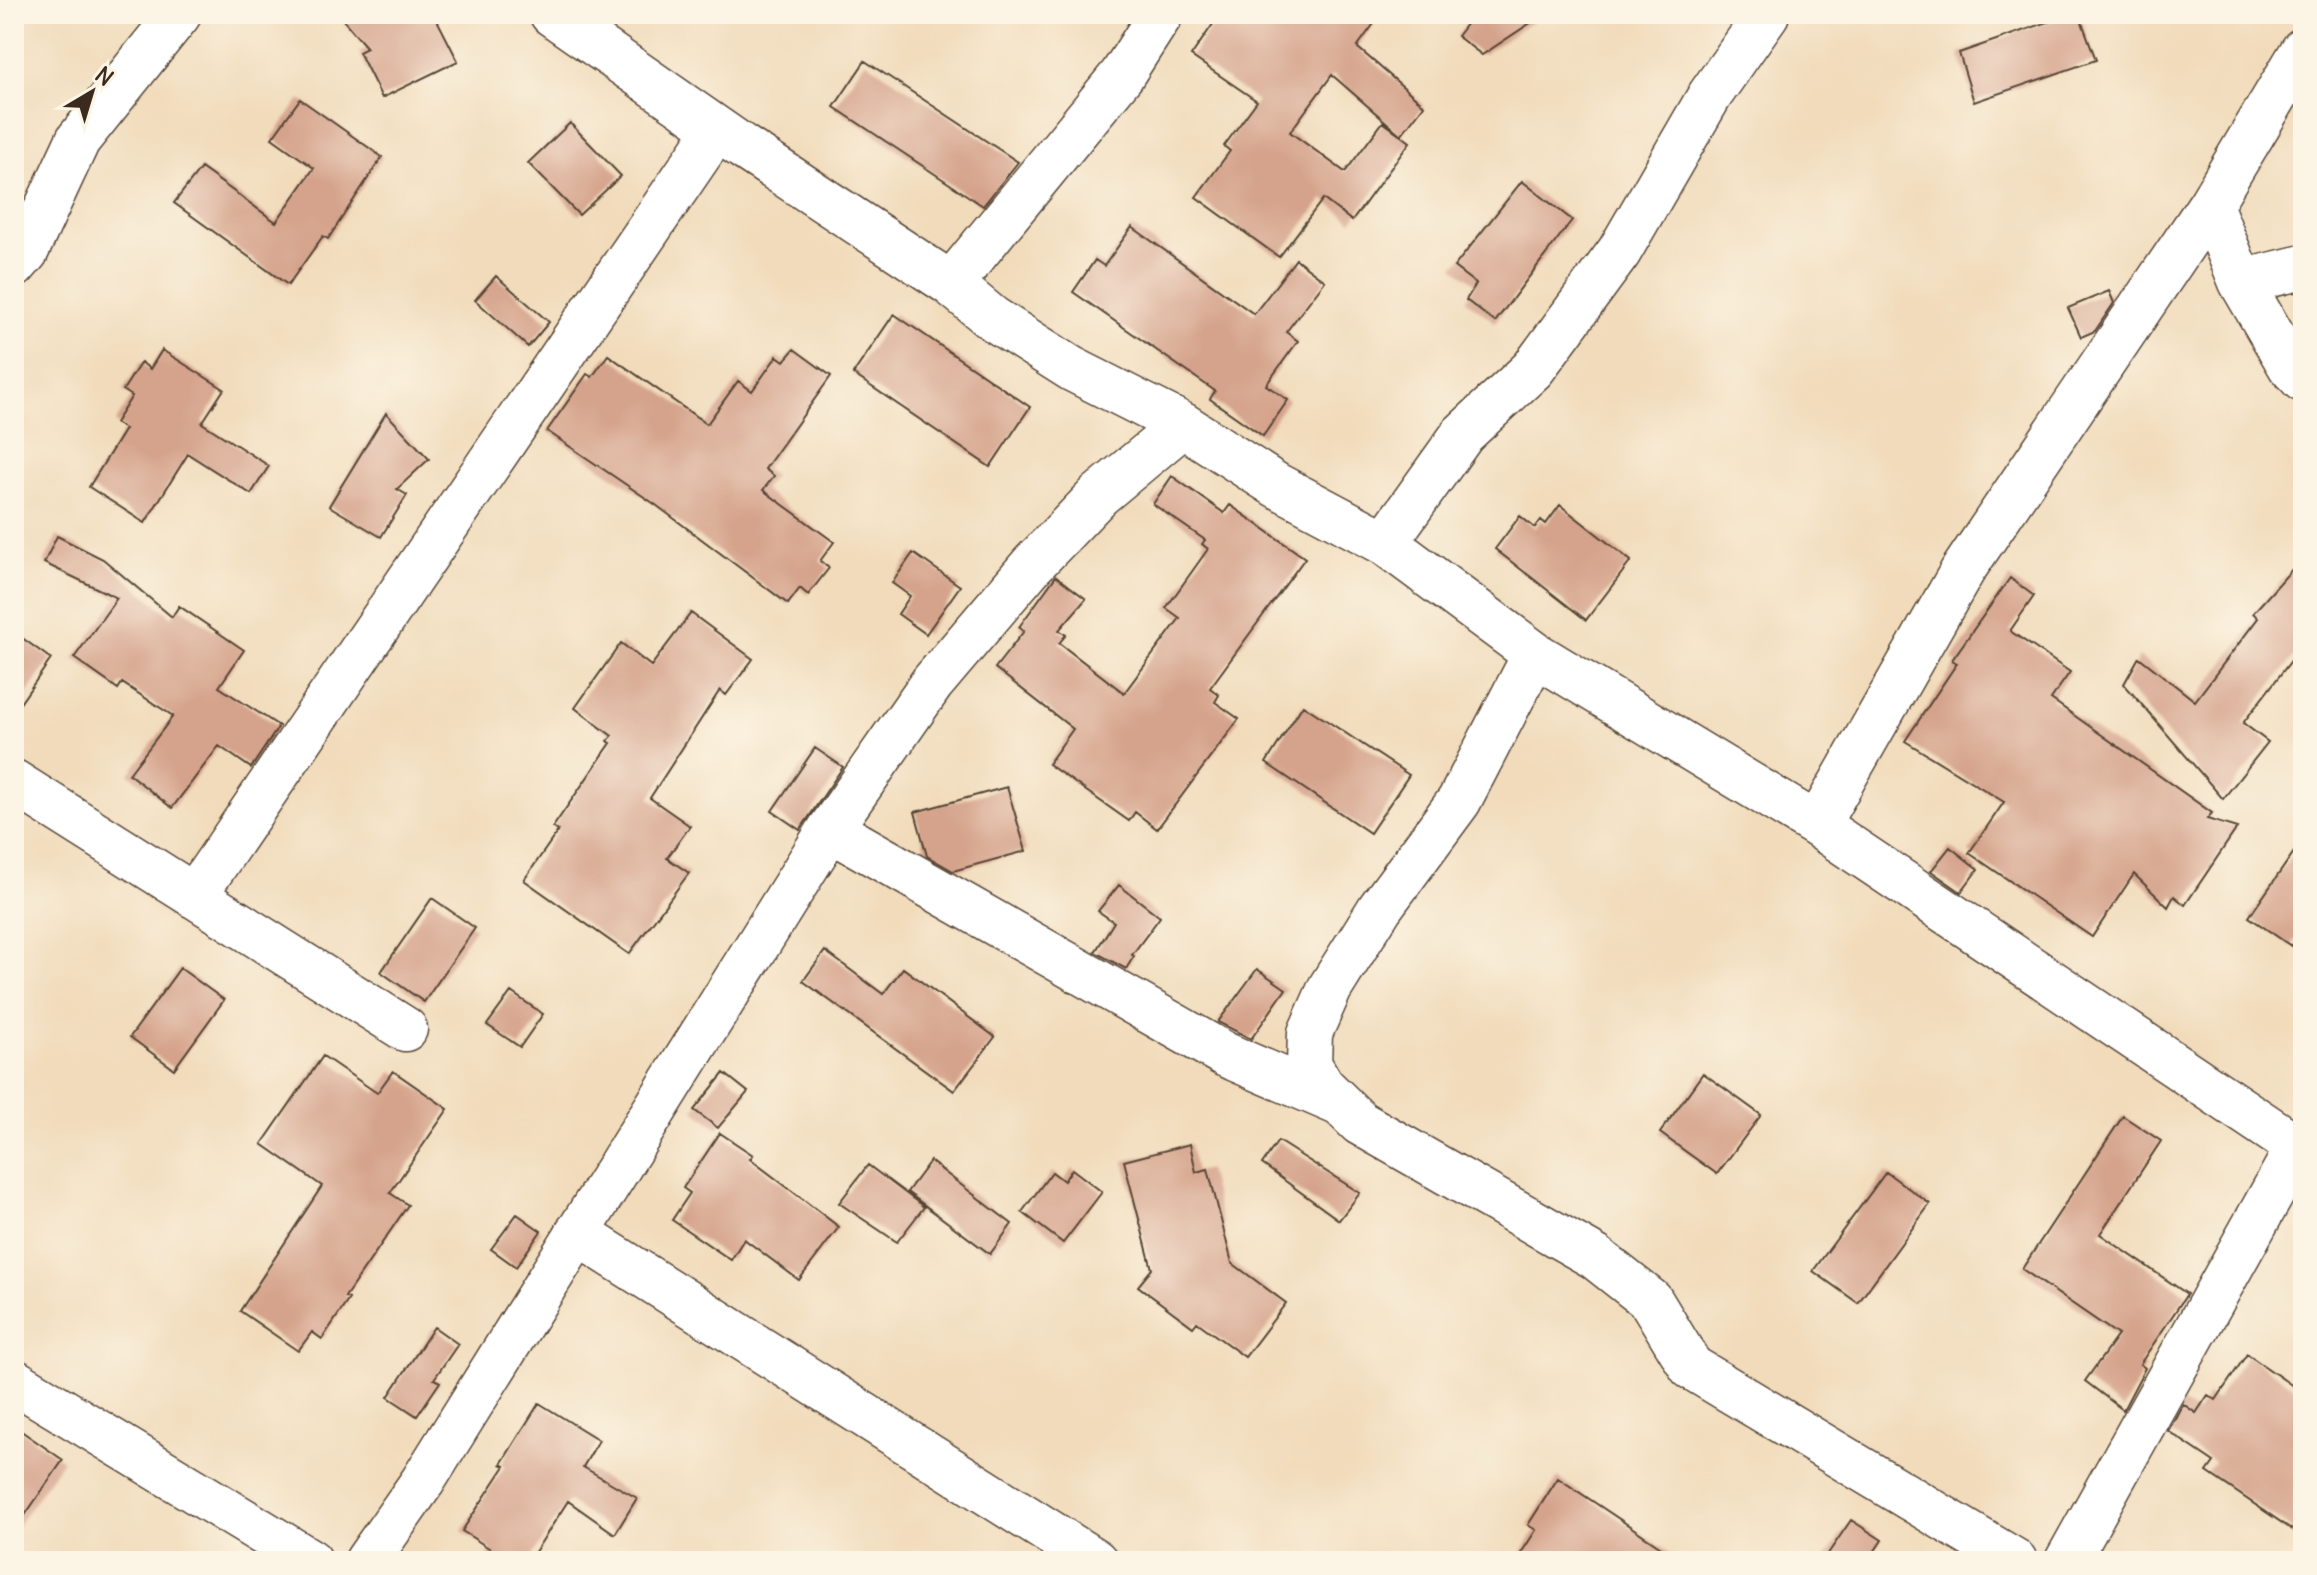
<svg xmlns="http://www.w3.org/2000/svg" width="2317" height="1575" font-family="Delius,sans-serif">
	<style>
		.building { fill: #d5a38b }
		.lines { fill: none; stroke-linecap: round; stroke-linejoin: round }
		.minor-casing { stroke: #564536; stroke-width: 47 }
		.minor { stroke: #fff; stroke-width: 44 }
	</style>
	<rect width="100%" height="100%" fill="#fcf5e5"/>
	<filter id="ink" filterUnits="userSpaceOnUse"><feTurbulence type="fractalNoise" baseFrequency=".0125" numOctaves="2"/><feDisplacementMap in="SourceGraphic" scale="16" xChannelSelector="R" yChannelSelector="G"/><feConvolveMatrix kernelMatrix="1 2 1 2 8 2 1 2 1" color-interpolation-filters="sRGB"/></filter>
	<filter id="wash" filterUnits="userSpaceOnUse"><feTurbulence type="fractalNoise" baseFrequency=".006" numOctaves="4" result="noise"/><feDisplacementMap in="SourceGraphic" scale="32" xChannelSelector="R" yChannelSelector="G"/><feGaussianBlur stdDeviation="1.8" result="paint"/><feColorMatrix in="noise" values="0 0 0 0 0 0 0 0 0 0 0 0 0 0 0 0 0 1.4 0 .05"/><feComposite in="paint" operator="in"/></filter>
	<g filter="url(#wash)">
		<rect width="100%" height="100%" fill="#f1dbbb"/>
		<g id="blocks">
			<path class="building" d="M 338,14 L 434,14 L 458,61 L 382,98 L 359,52 L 367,48 Z
				M 1220,14 L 1381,14 L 1357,47 L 1424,105 L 1401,135 L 1332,75 L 1290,132 L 1345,172 L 1383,122 L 1410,142 L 1352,221 L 1323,199 L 1279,257 L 1196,197 L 1230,151 L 1224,146 L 1257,101 L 1191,56 Z
				M 1474,14 L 1544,14 L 1482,55 L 1457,36 Z
				M 2071,14 L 2079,14 L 2096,60 L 1974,102 L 1959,53 Z
				M 865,61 L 1018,162 L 983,206 L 834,107 Z
				M 300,99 L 382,157 L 328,239 L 323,236 L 288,285 L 174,203 L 201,168 L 276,222 L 314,168 L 272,138 Z
				M 570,123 L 621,176 L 579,215 L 528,163 Z
				M 1522,181 L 1572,220 L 1495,322 L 1466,300 L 1476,284 L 1454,267 Z
				M 1132,227 L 1254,314 L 1296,259 L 1325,281 L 1286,332 L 1298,341 L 1266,385 L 1288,400 L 1263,436 L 1210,399 L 1215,391 L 1073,292 L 1095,260 L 1104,266 Z
				M 496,276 L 549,322 L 528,347 L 475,300 Z
				M 2109,291 L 2114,303 L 2095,331 L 2081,337 L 2068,308 Z
				M 894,314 L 1030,407 L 990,467 L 853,374 Z
				M 794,349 L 831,376 L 765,469 L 774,476 L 763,490 L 834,542 L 820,561 L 829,568 L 808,595 L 800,588 L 788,604 L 656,505 L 547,431 L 587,374 L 592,377 L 608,355 L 707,424 L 738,381 L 752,391 L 777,356 L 784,361 Z
				M 162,350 L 224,389 L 202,423 L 269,466 L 251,494 L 188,454 L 145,523 L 89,487 L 125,429 L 115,423 L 132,396 L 123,390 L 141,362 L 150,369 Z
				M 386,413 L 429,459 L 397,489 L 407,495 L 381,537 L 329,506 Z
				M 1172,476 L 1224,513 L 1230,505 L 1305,558 L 1210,688 L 1219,695 L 1215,702 L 1239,719 L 1157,829 L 1135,812 L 1129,821 L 1048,764 L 1073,729 L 995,668 L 1024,631 L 1019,627 L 1056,576 L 1086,599 L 1059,630 L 1066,635 L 1059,643 L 1124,693 L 1180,618 L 1166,608 L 1208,549 L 1202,544 L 1205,540 L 1153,504 Z
				M 1560,505 L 1631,561 L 1586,620 L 1495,549 L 1520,516 L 1535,528 L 1541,520 L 1546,524 Z
				M 57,536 L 103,559 L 172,617 L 179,606 L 244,650 L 219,687 L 279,726 L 251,768 L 219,746 L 172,808 L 129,774 L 173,716 L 122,683 L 118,689 L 74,658 L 117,598 L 44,563 Z
				M 913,553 L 960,586 L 926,634 L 898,614 L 910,596 L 892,583 Z
				M 2303,557 L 2303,645 L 2243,723 L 2268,742 L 2223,799 L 2124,684 L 2139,657 L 2195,701 L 2258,618 L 2253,613 Z
				M 2010,578 L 2034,596 L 2010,631 L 2070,672 L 2051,699 L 2212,813 L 2207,819 L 2237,828 L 2185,905 L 2174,896 L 2168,907 L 2134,874 L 2092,937 L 1969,853 L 2004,802 L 1905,741 L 1957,663 L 1952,660 Z
				M 691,613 L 753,659 L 726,695 L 720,690 L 650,798 L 690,826 L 667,858 L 689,873 L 629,954 L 524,880 L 558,831 L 553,827 L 611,743 L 608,741 L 612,736 L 575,708 L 621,643 L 651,666 Z
				M 14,632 L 51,659 L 14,712 Z
				M 1303,705 L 1409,775 L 1370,833 L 1266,763 Z
				M 815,748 L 843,767 L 800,830 L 772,811 Z
				M 1007,787 L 1026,851 L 953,871 L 927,856 L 915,812 Z
				M 2303,839 L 2303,929 L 2291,946 L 2249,917 Z
				M 1950,847 L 1978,869 L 1961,892 L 1931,871 Z
				M 1119,885 L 1160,917 L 1132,955 L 1134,956 L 1126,969 L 1095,952 L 1114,922 L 1098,911 Z
				M 432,898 L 475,928 L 424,1002 L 381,972 Z
				M 825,951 L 883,994 L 903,968 L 995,1037 L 954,1091 L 803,981 Z
				M 180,968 L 224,1000 L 174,1069 L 130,1037 Z
				M 1257,969 L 1286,989 L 1251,1039 L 1218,1022 Z
				M 511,992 L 543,1014 L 520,1047 L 487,1025 Z
				M 323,1056 L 377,1093 L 393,1071 L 448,1109 L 390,1193 L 408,1205 L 345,1297 L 349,1299 L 322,1339 L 312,1332 L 298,1351 L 240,1311 L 322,1186 L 262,1144 Z
				M 724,1073 L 748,1092 L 718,1128 L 694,1110 Z
				M 1703,1073 L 1761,1115 L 1717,1174 L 1660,1133 Z
				M 2123,1116 L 2161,1141 L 2100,1234 L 2187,1294 L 2140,1364 L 2145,1368 L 2123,1410 L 2085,1381 L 2118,1335 L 2022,1269 Z
				M 720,1133 L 753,1155 L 750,1159 L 839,1227 L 799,1280 L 744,1239 L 731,1260 L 672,1220 L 690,1193 L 683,1188 Z
				M 1278,1141 L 1360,1193 L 1339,1220 L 1262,1164 Z
				M 1190,1144 L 1196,1172 L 1208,1169 L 1232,1263 L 1286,1303 L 1245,1357 L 1197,1322 L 1193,1327 L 1138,1286 L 1152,1269 L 1124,1161 Z
				M 930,1161 L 1012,1224 L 990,1254 L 907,1192 Z
				M 868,1165 L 924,1207 L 897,1242 L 839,1203 Z
				M 1072,1169 L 1102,1192 L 1063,1243 L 1022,1212 L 1052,1172 L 1064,1181 Z
				M 1886,1172 L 1930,1204 L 1858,1303 L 1813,1271 Z
				M 517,1214 L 541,1231 L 516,1267 L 491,1249 Z
				M 434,1327 L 458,1344 L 434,1379 L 440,1382 L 417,1416 L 388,1397 Z
				M 2247,1354 L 2303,1393 L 2303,1537 L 2207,1472 L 2214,1462 L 2168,1431 L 2183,1404 L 2196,1413 L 2208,1395 L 2216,1400 Z
				M 539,1403 L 599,1440 L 583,1467 L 637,1498 L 615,1534 L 568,1501 L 529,1561 L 484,1561 L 492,1550 L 462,1531 L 505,1466 L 501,1464 Z
				M 14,1426 L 63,1460 L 14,1531 Z
				M 1558,1478 L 1682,1561 L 1516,1561 L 1536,1530 L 1528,1525 Z
				M 1851,1520 L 1882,1540 L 1868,1561 L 1823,1561 Z"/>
		</g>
	</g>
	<g filter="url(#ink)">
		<use href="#blocks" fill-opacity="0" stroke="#564536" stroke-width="2"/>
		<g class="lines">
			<g class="minor-casing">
				<path id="minor" d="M 552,14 L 743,147 L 951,284 L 992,318 L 1072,369 L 1183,425 L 1276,485 L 1385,543 L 1535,654 L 1817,825 L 2303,1151
					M 2210,205 L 2241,282 L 2303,267
					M 14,266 L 26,252 L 78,140 L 179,14
					M 2241,282 L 2290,366 L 2303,380
					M 951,284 L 1122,75 L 1161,14
					M 1385,543 L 1463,434 L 1533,369 L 1619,252 L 1710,95 L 1767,14
					M 1535,654 L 1459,801 L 1380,908 L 1330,988 L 1310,1033 L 1309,1064 L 1322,1086 L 1360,1123 L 1595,1257 L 1651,1301 L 1691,1367 L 2015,1561
					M 14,782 L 405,1029
					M 1817,825 L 1963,570 L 2210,205 L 2303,50
					M 830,829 L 1226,1055 L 1338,1103
					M 194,896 L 717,129
					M 577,1233 L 1095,1561
					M 14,1381 L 310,1561
					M 367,1561 L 423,1481 L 830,829 L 932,683 L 1032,565 L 1099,495 L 1183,425
					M 2067,1561 L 2298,1147"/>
			</g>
			<use href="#minor" class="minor"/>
		</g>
	</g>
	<rect width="2317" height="1575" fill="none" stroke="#fcf5e5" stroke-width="48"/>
	<g transform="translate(92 92) rotate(38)" stroke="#fcf5e5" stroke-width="6" paint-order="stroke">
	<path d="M0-6L14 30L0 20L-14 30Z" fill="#3b2a1e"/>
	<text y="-12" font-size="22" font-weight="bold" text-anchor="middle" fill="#3b2a1e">N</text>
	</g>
</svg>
